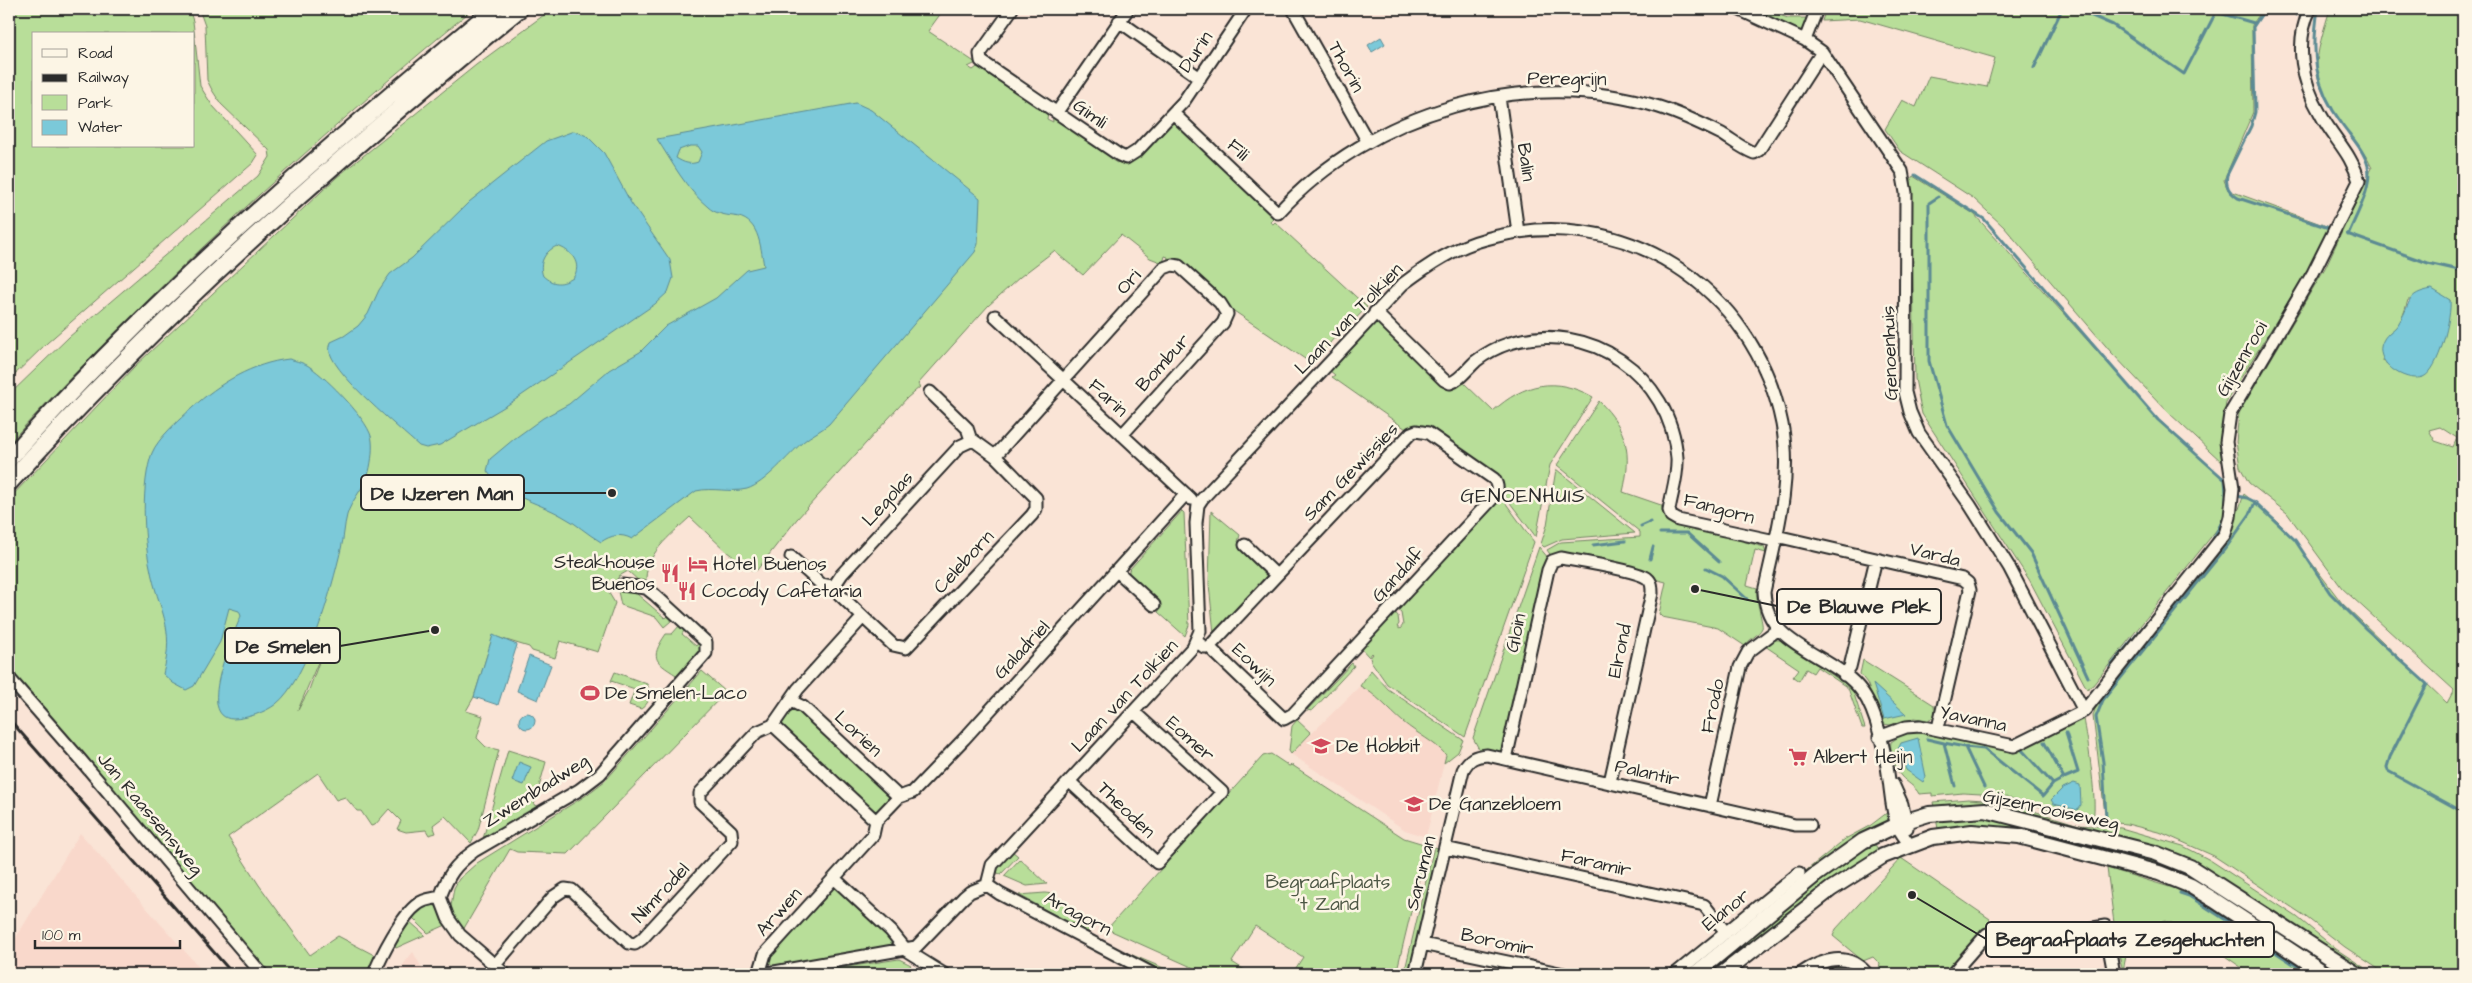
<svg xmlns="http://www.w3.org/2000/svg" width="2472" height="983" viewBox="0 0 2472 983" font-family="'Architects Daughter',sans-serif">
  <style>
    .built { fill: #f9d8cb }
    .green { fill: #b8de99; stroke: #728462; fill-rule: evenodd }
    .water { fill: #7bc9d9; stroke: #5b8a93; fill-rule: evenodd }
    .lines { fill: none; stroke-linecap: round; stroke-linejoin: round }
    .stream { stroke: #5b8a93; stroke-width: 3 }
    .minor-casing { stroke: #2b2b2b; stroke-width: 15 }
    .major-casing { stroke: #2b2b2b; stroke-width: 18 }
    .highway-casing { stroke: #2b2b2b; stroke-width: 20 }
    .minor { stroke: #fcf5e5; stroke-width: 11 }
    .major { stroke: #fcf5e5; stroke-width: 14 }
    .highway { stroke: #fcf5e5; stroke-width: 16 }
    .rail { stroke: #2b2b2b; stroke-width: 3 }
    .labels { text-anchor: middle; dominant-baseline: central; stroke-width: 5; stroke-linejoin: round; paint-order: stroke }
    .street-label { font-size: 19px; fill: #2b2b2b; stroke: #fcf5e5 }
    .poi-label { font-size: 19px; fill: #2b2b2b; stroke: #fcf5e5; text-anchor: start }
    .park-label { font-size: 19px; fill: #4e5846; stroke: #fcf5e5 }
    .neighbourhood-label { font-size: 20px; letter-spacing: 1px; fill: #2b2b2b; stroke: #fcf5e5 }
    .leader { fill: none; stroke: #2b2b2b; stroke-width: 2 }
    .callout-dot { fill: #2b2b2b; stroke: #fcf5e5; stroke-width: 2 }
    .callout { fill: #fcf5e5; stroke: #2b2b2b; stroke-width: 2 }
    .callout-label { font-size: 20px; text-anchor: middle; font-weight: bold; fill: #2b2b2b }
  </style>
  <rect width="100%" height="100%" fill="#fae4d6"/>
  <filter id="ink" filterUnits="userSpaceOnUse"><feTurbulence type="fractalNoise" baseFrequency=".02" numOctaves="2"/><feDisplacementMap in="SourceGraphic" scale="10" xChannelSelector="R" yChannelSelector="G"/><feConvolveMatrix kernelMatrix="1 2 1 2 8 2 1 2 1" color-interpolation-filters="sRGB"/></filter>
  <g filter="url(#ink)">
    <path class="built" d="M1360 686 1368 689 1404 723 1437 745 1446 755 1426 837 1405 830 1291 754Z
      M80 833 205 974H9V949Z
      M413 952 425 974H396Z"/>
    <path class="green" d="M9 9H189L193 21 200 86 212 105 258 155 253 163 47 343 9 380ZM34 34H194V146H34Z
      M199 9H473C310 144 152 288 9 443V395L69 337 258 176 270 157 269 150 221 104 212 90 207 80 205 26Z
      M552 9H944L928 31 976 63 968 67 973 70 980 65 1048 112 1047 119 1053 122 1052 114 1114 157 1112 160 1117 163 1120 160 1128 164 1171 121 1178 124 1276 214 1270 222 1273 224 1275 222 1367 307 1336 339 1334 338 1318 358 1308 361 1231 309 1229 305 1228 308 1167 263 1168 257 1165 256 1163 263 1150 258 1121 235 1083 275 1054 251 1020 277 988 306 918 384 920 387 907 398 797 519 757 570 753 571 727 552 690 517C670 536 644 554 646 584H642L628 571 619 576 615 584 610 582 604 585 615 603 598 652 560 641 555 658 532 651 529 647 493 636 474 697 466 711 483 716 477 738 486 747 499 750 478 830 471 843 445 816 433 825 436 833 429 835 426 830 406 832 397 829 401 821 389 809 375 825 371 826 361 811H357L345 797 336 800 318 773 228 837 259 885 310 955 338 936 374 955 375 962 370 974H271L9 672V499L134 367 337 177 476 65ZM324 648 309 690 298 710Z
      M1748 9H1762L1788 18H1809L1803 29 1796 33Z
      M1826 9H2263L2252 25 2253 112 2224 180 2228 190 2236 193 2329 227 2309 268 2226 402 2224 418 2226 461 2223 463 2169 413 2111 352 2004 227 1973 198 1900 151 1885 129 1902 100 1916 107 1929 76 1987 87 1995 58 1860 19 1822 21Z
      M2330 9H2463V974H2386L2345 947 2302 914 2214 856 2162 833 2127 824 2106 822 2093 716 2095 709 2228 542 2244 494 2278 522 2292 537 2342 603 2447 703 2454 690 2342 588 2287 513 2249 483 2240 467 2236 442 2239 413 2325 268 2372 168 2367 158C2352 135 2320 100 2317 72 2315 55 2325 26 2330 9ZM2408 300H2450L2445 335 2400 373 2383 361 2389 333C2401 326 2404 313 2408 300ZM2440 427 2457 438 2453 447 2435 441 2429 430Z
      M1913 176 1974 214 2159 420 2228 482C2227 498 2226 513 2218 528L2093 685 2087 689 2030 581 1922 414 1915 379 1911 179Z
      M1376 320 1448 388 1464 383 1493 411C1524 383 1555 376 1593 397L1550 465 1536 537 1501 491 1497 476 1424 426H1414L1406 429 1332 377 1335 375 1330 371Z
      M1599 401C1628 430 1632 453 1623 492L1661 505 1664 515 1672 522 1764 547 1766 553 1755 550 1747 585 1757 588C1755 601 1764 624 1762 628 1759 635 1749 639 1745 646L1718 628 1662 617 1659 614 1666 582 1654 579 1645 571 1562 554 1552 557 1547 550 1561 542 1640 537V532L1557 465Z
      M1556 469 1635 533 1562 539 1544 547 1541 544 1547 525Z
      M1499 494 1534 542 1465 737 1387 684 1371 661 1370 658 1373 654 1372 653 1369 657 1359 646 1393 610 1398 616 1399 624 1397 627 1400 629 1403 625 1401 613 1395 608Z
      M1182 511 1184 513 1189 625 1185 636 1158 612 1162 607 1129 575V570Z
      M1211 511 1240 535 1238 542 1263 565 1259 569 1263 572 1266 569 1269 573 1214 634 1209 584Z
      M1539 547 1549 559 1504 752 1479 749 1473 738Z
      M617 587 639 591 637 594 665 618 670 614 672 616 671 621 664 627 656 617 621 605Z
      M680 625 686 628 682 634 696 646 700 641 704 649 681 678C656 662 648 660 666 634H672Z
      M1772 640H1780L1852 688 1865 728H1862L1848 688 1817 667 1813 673 1806 669 1799 681 1793 677 1799 669 1765 646Z
      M1863 660 1934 705 1935 716 1928 720 1915 718 1890 725 1883 724 1867 683 1860 674Z
      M1352 663 1354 666 1312 711 1307 710Z
      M1371 670 1388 689 1463 740 1458 752 1444 763 1446 755C1434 741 1417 734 1403 722 1389 710 1375 693 1360 686Z
      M702 671 726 692 568 854 517 852 510 849 463 930 455 919 451 906 454 888 459 879 477 863 585 796 606 780Z
      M615 672 647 684C652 694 650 703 641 709L629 705 635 689 611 681Z
      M795 710H799L888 793 889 800 878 811 871 810 781 725 787 711Z
      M2081 718 2084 719C2087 735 2099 811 2092 821L1999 795 1963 793 1932 796V793L1919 794C1915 786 1907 783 1901 776 1896 771 1889 749 1891 742L1897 738 1896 735 1914 729 2003 748Z
      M1297 720 1311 733 1291 754 1289 751 1292 726Z
      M508 750 546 762 534 805 544 809 481 846Z
      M1271 754 1289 766 1292 765 1404 838 1427 845 1396 974H1292L1303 957 1255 926 1232 962 1251 974H1207L1107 929 1263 756Z
      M1968 799 2001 801 2079 825 2121 828 2183 846 2210 860 2297 917 2336 949 2374 974H2361L2202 870 2005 808 1970 804 1934 807 1933 802Z
      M1888 812 1891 816 1889 823 1692 974H1679L1845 839 1871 825Z
      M1991 816 2170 861 2350 974H2332L2217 899 2090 851 1939 834 1936 818Z
      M1873 840 1879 852 1848 871 1719 974H1700L1834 865Z
      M1434 847 1439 848 1412 974H1404Z
      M1012 851 1018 856 1001 874 994 872Z
      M1901 858 1990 919 1986 930 1944 974H1878L1880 964 1873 957 1863 961 1833 936 1836 929Z
      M1020 859 1047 884 1027 886 1004 876Z
      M2107 868 2176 889 2210 908 2310 974H2251L2206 943 2201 933 2166 921 2122 932 2126 956 2123 971 2117 947Z
      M836 888 895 941V946L775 966 769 963 767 958 774 949 777 950 830 893 828 889Z
      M1045 893 1053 894 1091 928 1087 933 1019 895Z
      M426 904 436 906 446 925 428 933 412 917 418 909Z
      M409 921 425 935 396 948 394 945Z
      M1112 948 1120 950 1178 974H1161Z
      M899 959 911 965 903 974H801Z
      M1839 961 1863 974H1814L1811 970Z"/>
    <path class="water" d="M1381 37 1385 44 1372 52 1368 45Z
      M856 103 871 110 980 198 978 244 975 252 829 424C821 431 811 435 803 442 788 455 766 483 747 489 730 493 713 487 696 491L632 539C621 533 611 535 601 542 587 534 576 523 562 516 536 501 505 497 487 471L490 459 514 439 543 418 569 404 609 370 640 352 666 326 716 298 747 270 764 266C760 244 759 218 733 216 724 215 714 213 708 207 686 189 672 162 657 139ZM690 146H698L702 152 698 162C690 165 684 163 676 158L679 150Z
      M574 131 587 136 604 153 631 203 670 260 673 278 668 292 655 304 509 404 440 445 426 448 419 446C397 426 339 379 330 353 329 349 330 346 331 342L344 336 358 326 368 314 379 290 390 274 412 258 469 202 546 141ZM557 246C571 250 583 264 573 278 562 285 553 285 543 276 538 263 545 251 557 246Z
      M2432 289 2450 300C2452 316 2439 371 2423 377 2404 383 2372 361 2383 341 2387 332 2396 330 2400 321 2412 302 2405 294 2432 289Z
      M289 359C296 361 305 363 310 367 326 377 372 423 372 441 373 451 371 466 368 475 363 489 351 501 347 515 344 526 344 538 341 549 332 588 307 680 276 704 266 712 246 719 233 719 195 718 234 633 241 616L239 611 229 608 220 642 194 686 186 690 173 683 163 674C176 625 158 611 150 567 143 536 141 483 152 453 158 438 180 419 192 408 219 383 253 363 289 359Z
      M493 635 517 645 498 705 474 697Z
      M529 656 551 665 538 700 517 691Z
      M1873 684 1906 714 1884 719Z
      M519 721a8 8 0 1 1 16 0a8 8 0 1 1-16 0Z
      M1918 738 1926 777 1923 782 1906 770 1898 749 1901 743Z
      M519 762 531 767 524 785 512 781Z
      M2074 783 2080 785 2081 805 2077 810 2054 804 2051 800 2063 788Z"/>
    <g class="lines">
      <path class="stream" d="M2076 9 2113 25 2184 74 2216 12 2254 23
        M2265 9 2253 27 2255 112 2251 126 2227 175C2225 186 2229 192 2238 198L2332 229
        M2292 9 2296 15 2299 9
        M2318 9C2311 54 2314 86 2342 124 2351 137 2364 150 2368 166 2373 187 2356 215 2348 235
        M2034 68 2062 9
        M1915 175 1984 219 2158 420 2225 480 2226 494
        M1938 197 1929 203V361L1947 425 1999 512 2031 553 2088 677
        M2347 234 2428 263 2463 271
        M1641 526 1650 522
        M1660 533H1687L1719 562
        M1593 545 1625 541
        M2210 545 2225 516 2226 494 2247 498 2255 502 2295 540 2330 593 2366 629 2427 684 2390 757 2387 767 2388 771 2463 812
        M1650 559 1653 547
        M1706 568 1722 576 1747 599
        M2110 667 2181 581
        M1927 739 1944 743 1955 786
        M2044 742 2064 778 2053 784
        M1944 743 1965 747 1984 787
        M1965 747 1984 749 2043 796 2053 784 2022 750
        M2064 778 2078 772 2066 733
        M2106 817 2103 762 2096 717 2103 700 2228 545 2250 514 2255 502
        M2180 893 2189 896 2309 974"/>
      <g class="minor-casing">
        <path id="minor" d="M1012 9 980 54 981 61 1119 155 1126 158 1137 151 1184 101 1246 9
          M1293 9 1368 142
          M1738 9 1805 40 1822 52 1902 171 1906 193 1905 392 1910 412 1919 433 1970 505 2009 567 2084 711
          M1119 21 1200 78
          M1805 40 1817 9
          M1499 97 1518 232
          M1057 112 1128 9
          M1173 113 1278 213C1370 112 1527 65 1659 107 1681 114 1702 124 1722 134 1732 140 1743 149 1754 153L1759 150 1822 52
          M1375 312 1444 380 1450 383C1460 380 1468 368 1476 361 1486 353 1498 347 1510 343 1589 319 1671 375 1677 458 1678 476 1672 492 1669 510L1671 516 1678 520 1775 541
          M995 316 1191 499
          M930 392 967 428 971 440
          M1776 536 1963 579 1968 583 1970 590 1938 728
          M1245 545 1276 575
          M791 557 821 584 836 587
          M1117 571 1154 605
          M863 617 893 645 906 648 1032 515 1036 509V498L995 456
          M1196 641 1204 647H1209L1284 719 1293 714 1492 499C1498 491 1499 487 1494 479L1428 433 1416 431 1411 433 1209 647
          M1844 675 1850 667 1876 559
          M9 678 79 758 262 974
          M791 701 803 707 899 797
          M773 725 798 689 863 617 839 594 836 583 842 574 960 446 973 440 995 456 1164 268 1172 265 1179 266 1220 303 1227 314 1223 323 1122 435
          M773 725 876 821
          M1879 737 1906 727 1920 726 2014 746 2084 711 2225 534 2230 517 2233 488 2226 442 2230 414 2313 273 2359 181C2352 154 2333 138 2321 115 2302 83 2294 43 2310 9
          M1506 759 1548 570 1552 561 1561 558C1578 561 1636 570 1647 578 1652 582 1652 587 1652 593L1610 782
          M1070 782 1157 863 1222 792 1134 712
          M1893 784 1902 804 1907 828
          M1710 806 1740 667 1748 652 1777 630
          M876 821 899 797 913 792 964 739 1186 494
          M1445 848 1704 905 1726 933
          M834 878 891 931 907 951 944 974
          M987 885 992 865 1193 647 1200 631 1196 523 1198 505 1202 499 1403 284C1428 265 1455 247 1486 239 1621 200 1755 287 1782 424 1793 481 1776 537 1764 592 1767 650 1835 652 1863 693 1877 713 1886 756 1889 780 1891 795 1892 812 1897 825 1900 832 1905 838 1909 844
          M987 885 1000 894 1153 974
          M440 897 448 918 460 935 505 974
          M1422 944 1564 974
          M495 965 553 897 565 889 572 890 629 943 635 944 642 939 732 841 731 831 700 802V793L757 732 773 725
          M374 974C381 956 402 915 418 904 424 899 432 899 440 897 449 874 454 866 474 851L579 790 600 774 706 653V642L655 595 646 588 622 585
          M759 974 765 954 873 835 876 821
          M763 974 916 947 964 897 970 892 987 885
          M1415 974 1463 770C1469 759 1474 756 1487 755L1795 825H1810
          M1675 974 1799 873
          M1800 974C1822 959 1848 951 1867 974
          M1952 974 1987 934 1996 932 2010 942 2105 926 2114 974"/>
      </g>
      <g class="major-casing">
        <path id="major" d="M1695 974 1814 876 1863 841 1906 821 1929 814 1985 810 2155 853 2190 867 2356 974
          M1722 974 1831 889 1883 856 1933 837 1972 832 2019 836 2159 873 2191 886 2214 900 2326 974"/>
      </g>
      <g class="highway-casing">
        <path id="highway" d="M9 459C156 294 324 149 494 9
          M9 483C164 310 340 156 519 9"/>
      </g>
      <use href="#minor" class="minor"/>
      <use href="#major" class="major"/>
      <use href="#highway" class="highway"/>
      <path class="rail" d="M9 719 233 974"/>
    </g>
  </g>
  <defs>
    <g id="hotel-bare" transform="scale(1.5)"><path d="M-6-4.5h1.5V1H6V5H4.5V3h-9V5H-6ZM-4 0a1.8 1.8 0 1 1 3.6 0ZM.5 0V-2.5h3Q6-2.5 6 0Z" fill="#d1495b" stroke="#fcf5e5" stroke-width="2.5" paint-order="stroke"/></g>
    <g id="restaurant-bare" transform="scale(1.5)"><path d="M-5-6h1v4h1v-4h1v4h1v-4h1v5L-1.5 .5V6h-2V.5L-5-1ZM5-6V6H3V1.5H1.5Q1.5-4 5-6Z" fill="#d1495b" stroke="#fcf5e5" stroke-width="2.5" paint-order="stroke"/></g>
    <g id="stadium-bare" transform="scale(1.5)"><path d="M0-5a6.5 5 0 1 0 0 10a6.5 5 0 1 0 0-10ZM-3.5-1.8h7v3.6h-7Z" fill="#d1495b" stroke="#fcf5e5" stroke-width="2.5" paint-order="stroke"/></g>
    <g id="school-bare" transform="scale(1.5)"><path d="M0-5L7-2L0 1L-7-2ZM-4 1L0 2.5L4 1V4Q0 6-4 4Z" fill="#d1495b" stroke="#fcf5e5" stroke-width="2.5" paint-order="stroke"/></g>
    <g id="supermarket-bare" transform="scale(1.5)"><path d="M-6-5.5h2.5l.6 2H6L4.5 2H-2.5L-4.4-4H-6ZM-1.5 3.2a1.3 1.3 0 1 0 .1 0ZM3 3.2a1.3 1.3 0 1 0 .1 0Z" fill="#d1495b" stroke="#fcf5e5" stroke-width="2.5" paint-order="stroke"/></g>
  </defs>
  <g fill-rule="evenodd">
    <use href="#hotel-bare" x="698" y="564"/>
    <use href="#restaurant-bare" x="670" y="573"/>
    <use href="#restaurant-bare" x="687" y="591"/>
    <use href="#stadium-bare" x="590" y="693"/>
    <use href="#school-bare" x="1321" y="746"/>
    <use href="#supermarket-bare" x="1798" y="757"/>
    <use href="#school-bare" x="1414" y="804"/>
  </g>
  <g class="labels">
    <g class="street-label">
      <text transform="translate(1196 52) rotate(-56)">Durin</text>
      <text transform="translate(1346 67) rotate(61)">Thorin</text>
      <text transform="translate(1567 79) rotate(1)">Peregrijn</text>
      <text transform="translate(1090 114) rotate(35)">Gimli</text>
      <text transform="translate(1238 150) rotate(43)">Fili</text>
      <text transform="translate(1526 162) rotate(82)">Balin</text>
      <text transform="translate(1129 282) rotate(-48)">Ori</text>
      <text transform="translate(1349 319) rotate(-46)">Laan van Tolkien</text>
      <text transform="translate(1890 353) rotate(-92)">Genoenhuis</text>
      <text transform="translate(2242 359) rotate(-60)">Gijzenrooi</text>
      <text transform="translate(1163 363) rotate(-48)">Bombur</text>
      <text transform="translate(1108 398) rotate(43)">Farin</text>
      <text transform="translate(1351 472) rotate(-46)">Sam Gewissies</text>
      <text transform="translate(888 499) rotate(-48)">Legolas</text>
      <text transform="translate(1719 509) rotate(15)">Fangorn</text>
      <text transform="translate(1935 555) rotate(14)">Varda</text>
      <text transform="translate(964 562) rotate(-47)">Celeborn</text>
      <text transform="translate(1398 575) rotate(-47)">Gandalf</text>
      <text transform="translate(1516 633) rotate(-78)">Gloin</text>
      <text transform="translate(1022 650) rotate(-47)">Galadriel</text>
      <text transform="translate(1620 651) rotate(-78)">Elrond</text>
      <text transform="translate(1254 665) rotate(44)">Eowijn</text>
      <text transform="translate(1125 696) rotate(-47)">Laan van Tolkien</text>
      <text transform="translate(1713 706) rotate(-78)">Frodo</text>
      <text transform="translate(1973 719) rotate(12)">Yavanna</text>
      <text transform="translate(858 734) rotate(43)">Lorien</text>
      <text transform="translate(1190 739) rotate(42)">Eomer</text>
      <text transform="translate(1647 773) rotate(13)">Palantir</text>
      <text transform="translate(536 791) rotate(-32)">Zwembadweg</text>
      <text transform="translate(1126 810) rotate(44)">Theoden</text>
      <text transform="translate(2051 810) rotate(12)">Gijzenrooiseweg</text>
      <text transform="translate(150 814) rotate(50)">Jan Raassensweg</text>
      <text transform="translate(1596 863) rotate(13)">Faramir</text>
      <text transform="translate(1421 873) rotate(-76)">Saruman</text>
      <text transform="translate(661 893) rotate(-47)">Nimrodel</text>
      <text transform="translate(1726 910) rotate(-39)">Elanor</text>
      <text transform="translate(779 912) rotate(-48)">Arwen</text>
      <text transform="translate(1078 914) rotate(28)">Aragorn</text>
      <text transform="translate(1497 942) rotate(12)">Boromir</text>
    </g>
    <g class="poi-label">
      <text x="655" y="562" text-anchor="end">Steakhouse<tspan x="655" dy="22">Buenos</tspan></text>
      <text x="713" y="564">Hotel Buenos</text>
      <text x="702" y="591">Cocody Cafetaria</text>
      <text x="605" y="693">De Smelen-Laco</text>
      <text x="1336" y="746">De Hobbit</text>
      <text x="1813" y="757">Albert Heijn</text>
      <text x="1429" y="804">De Ganzebloem</text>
    </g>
    <g class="park-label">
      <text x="1328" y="882">Begraafplaats<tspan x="1328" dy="22">'t Zand</tspan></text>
    </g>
    <g class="neighbourhood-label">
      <text x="1523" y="496">GENOENHUIS</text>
    </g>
  </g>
  <path class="leader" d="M612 493L524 493M1695 589L1777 606M435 630L340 646M1912 895L1986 939"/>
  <g class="callout-dot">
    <circle cx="612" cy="493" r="5"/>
    <circle cx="1695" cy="589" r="5"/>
    <circle cx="435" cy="630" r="5"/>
    <circle cx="1912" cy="895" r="5"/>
  </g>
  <g class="callout">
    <rect x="361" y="475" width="163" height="35" rx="5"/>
    <rect x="1777" y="589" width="164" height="35" rx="5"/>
    <rect x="225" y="628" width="115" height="35" rx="5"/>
    <rect x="1986" y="922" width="288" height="35" rx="5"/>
  </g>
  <g class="callout-label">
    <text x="442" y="500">De IJzeren Man</text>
    <text x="1859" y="613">De Blauwe Plek</text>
    <text x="283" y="653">De Smelen</text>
    <text x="2130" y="946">Begraafplaats Zesgehuchten</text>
  </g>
  <rect width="2472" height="983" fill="none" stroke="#fcf5e5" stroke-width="30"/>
  <rect x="15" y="15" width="2442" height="953" fill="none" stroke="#2b2b2b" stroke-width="2" filter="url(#ink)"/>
  <rect x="32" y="32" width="162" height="115" fill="#fcf5e5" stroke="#a8a49b"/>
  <rect x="42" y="49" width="25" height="8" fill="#fcf5e5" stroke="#a8a49b"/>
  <text x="78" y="58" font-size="15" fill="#2b2b2b">Road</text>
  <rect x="42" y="74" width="25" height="8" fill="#2b2b2b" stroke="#a8a49b"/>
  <text x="78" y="82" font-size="15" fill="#2b2b2b">Railway</text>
  <rect x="42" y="95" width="25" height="15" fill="#b8de99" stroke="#a8a49b"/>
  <text x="78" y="108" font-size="15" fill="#2b2b2b">Park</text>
  <rect x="42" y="120" width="25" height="15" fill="#7bc9d9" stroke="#a8a49b"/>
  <text x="78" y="132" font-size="15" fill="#2b2b2b">Water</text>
  <path d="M35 940v8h145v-8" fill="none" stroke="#2b2b2b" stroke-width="2.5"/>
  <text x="42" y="940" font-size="15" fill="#2b2b2b" stroke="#fcf5e5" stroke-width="4" paint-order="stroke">100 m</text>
</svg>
